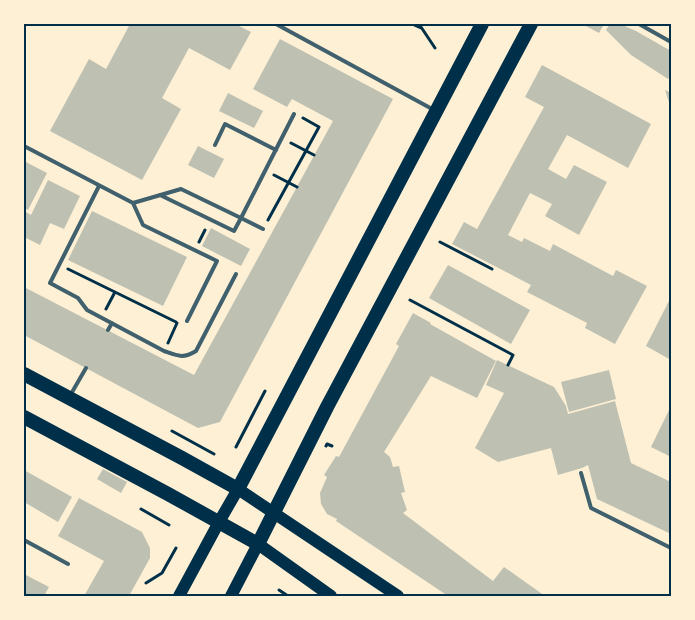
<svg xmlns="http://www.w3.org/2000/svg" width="695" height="620" viewBox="0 0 695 620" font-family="'DM Sans',sans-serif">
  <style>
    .building { fill: #bec0b2 }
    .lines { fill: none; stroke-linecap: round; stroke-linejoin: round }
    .path { stroke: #003049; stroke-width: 3 }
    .service { stroke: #3f606c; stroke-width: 4 }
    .primary { stroke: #003049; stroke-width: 12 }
    .trunk { stroke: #003049; stroke-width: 14 }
    .neatline { fill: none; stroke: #003049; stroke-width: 2 }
  </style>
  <rect width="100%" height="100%" fill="#fdf0d5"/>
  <path class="building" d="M130 24H235L251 32 230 70 189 48 162 98 181 109 142 180 50 131 89 59 106 69Z
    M582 24H604L599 33Z
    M610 24H620L636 31 671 51V74L668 79 631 55 606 30Z
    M280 39 393 99 220 422 198 428 24 335V287L194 375 333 121 292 99 287 107 253 89Z
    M542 65 651 124 628 168 567 135 548 169 566 179 574 165 607 182 579 235 545 216 552 204 530 193 508 235 522 242 524 238 550 251 553 244 613 276 616 270 647 286 615 344 585 328 587 323 527 292 531 285 452 244 464 222 477 229 544 107 525 97Z
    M665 90 671 93V108Z
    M228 93 263 111 254 128 219 111Z
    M198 146 224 159 214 178 188 165Z
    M24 161 47 173 28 210 24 208Z
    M48 180 80 196 64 229 50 223 40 245 24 237V211L31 215Z
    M92 211 187 257 163 306 68 260Z
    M211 228 250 249 241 266 202 246Z
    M448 265 530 310 511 344 429 298Z
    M671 297V360L646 346Z
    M413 313 431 323 430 324 496 361 477 398 431 376 384 452 390 457 393 467 399 466 405 492 401 493 407 510 403 513 493 581 504 567 545 596H448L336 521 337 519 327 514 321 504 320 493 327 477 324 475 336 456 339 457 399 346 396 344Z
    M497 360 554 387 566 406 568 414 615 401 631 463 671 482V534L597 499 588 465 582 468 558 475 551 448 498 462 475 448 504 393 486 385Z
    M609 370 616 399 569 412 561 382Z
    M671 406V457L651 447Z
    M103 469 127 482 121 493 97 479Z
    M24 470 72 497 58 522 24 502Z
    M79 498 142 532 150 548V558L129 596H84L104 561 58 536Z
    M24 574 49 587 44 596H24Z"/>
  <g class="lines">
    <path class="path" d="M412 24 421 28
      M419 24 435 48
      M291 143 314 155
      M274 175 297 187
      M268 220 319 127 303 118
      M199 242 205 230
      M440 242 492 269
      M68 269 176 322
      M410 300 513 355 508 365
      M106 309 115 292
      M168 343 177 323
      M172 431 214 454
      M326 446 327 444 332 446
      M236 447 265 391
      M141 509 169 525
      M146 583 162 573 176 548
      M279 590 288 596"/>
    <path class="service" d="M276 24 434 110
      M639 24 671 42
      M215 145 225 124 276 150
      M24 146 133 203 143 225 217 261 187 321
      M99 186 50 283 78 298 87 310 164 351C178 356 183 359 196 351L236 274
      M160 195 234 231 241 218 263 229
      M133 203 181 189 241 218 294 114
      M108 330 112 323
      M71 394 86 368
      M581 473 591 508 671 548
      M24 540 68 564"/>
    <path class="primary" d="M179 596 219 522 238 489 398 596
      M231 596 258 544 331 596"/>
    <path class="trunk" d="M24 374 182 458 238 489 482 24
      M24 417 168 494 258 544 327 407 531 24"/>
  </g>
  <rect width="695" height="620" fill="none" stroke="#fdf0d5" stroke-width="50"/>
  <rect x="25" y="25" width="645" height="570" class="neatline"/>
</svg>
